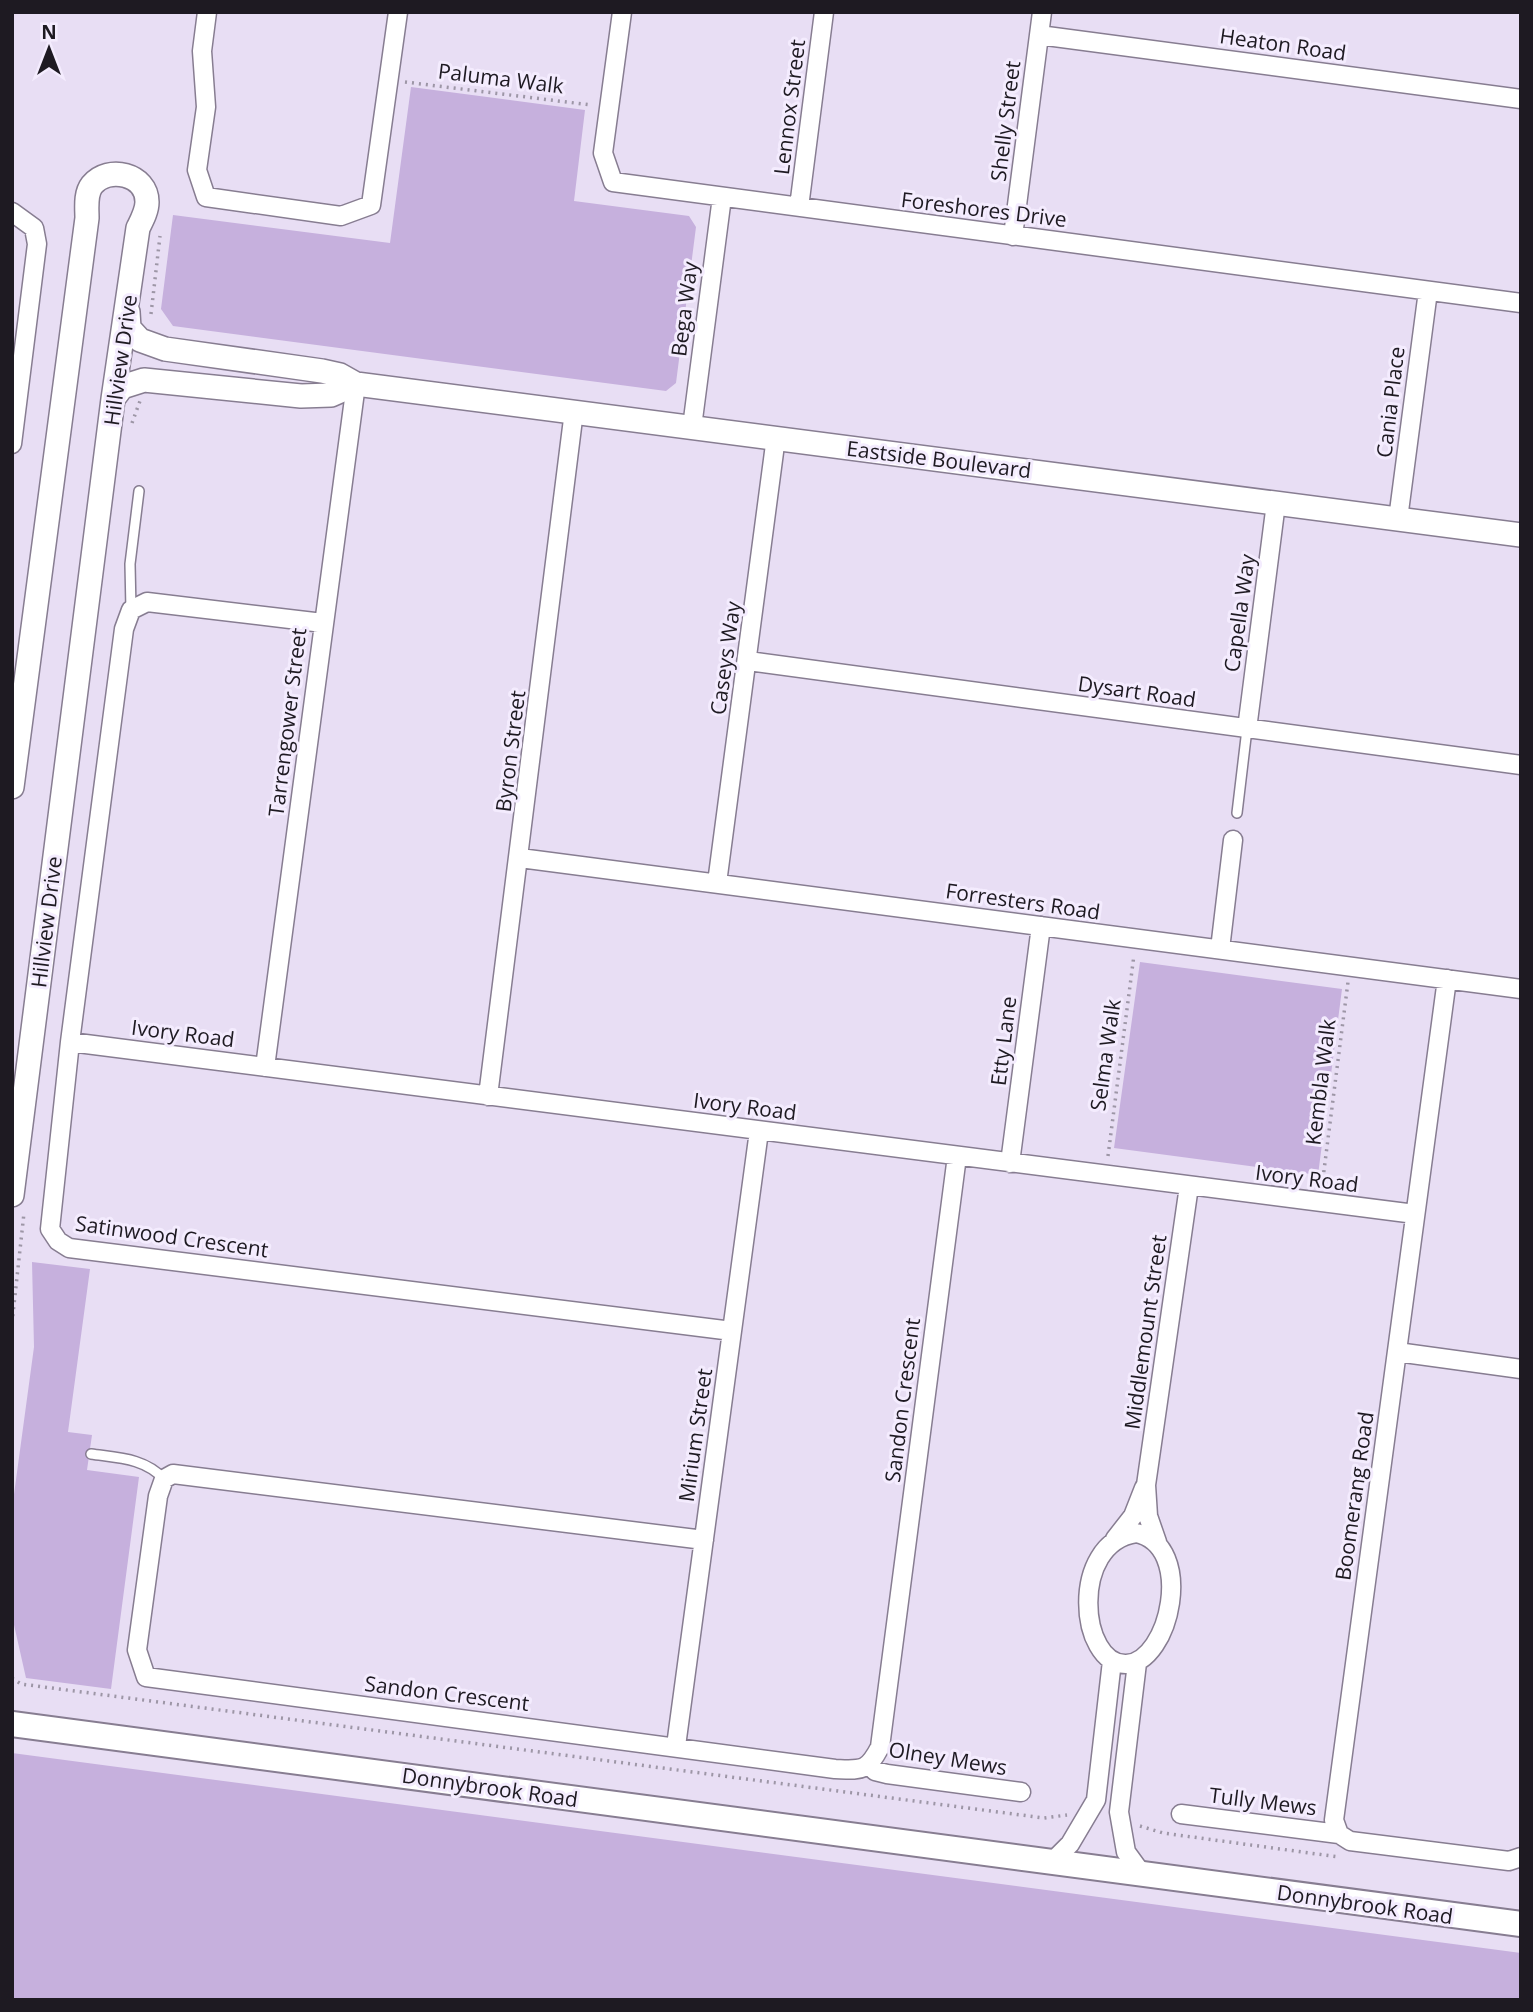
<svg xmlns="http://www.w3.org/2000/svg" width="1533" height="2012" viewBox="0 0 1533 2012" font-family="'Open Sans',sans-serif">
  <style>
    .green { fill: #c6b0dd }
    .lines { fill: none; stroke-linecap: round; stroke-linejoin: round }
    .service-casing { stroke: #877d91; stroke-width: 12 }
    .minor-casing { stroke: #877d91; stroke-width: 21 }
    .tertiary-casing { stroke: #877d91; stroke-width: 26 }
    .secondary-casing { stroke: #877d91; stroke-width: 28 }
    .path { stroke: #9d96a6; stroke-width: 3.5; stroke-dasharray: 2 5; stroke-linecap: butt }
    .service { stroke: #fff; stroke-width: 9 }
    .minor { stroke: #fff; stroke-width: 18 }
    .tertiary { stroke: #fff; stroke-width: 23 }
    .secondary { stroke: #fff; stroke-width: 24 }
    .labels { text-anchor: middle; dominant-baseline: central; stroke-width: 6; stroke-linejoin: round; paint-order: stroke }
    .street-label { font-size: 21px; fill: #1e1a22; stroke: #f4ecfe }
  </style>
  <rect width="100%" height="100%" fill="#e8def4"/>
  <path class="green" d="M411 87 585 110 574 201 689 216 696 227 676 383 666 391 173 326 161 309 173 215 390 243Z
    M1140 962 1342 989 1318 1175 1114 1148Z
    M32 1262 90 1269 68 1432 92 1435 87 1470 139 1477 111 1689 26 1678 12 1616V1509L34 1347Z
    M12 1753 1521 1953V2000H12Z"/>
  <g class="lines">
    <g class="service-casing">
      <path id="service" d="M131 610 130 564 139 491
        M1237 813 1247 729
        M91 1454C119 1458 144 1458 164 1479"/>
    </g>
    <g class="minor-casing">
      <path id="minor" d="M207 12 202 51 206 107 197 170 206 197 341 216 371 205 398 12
        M622 12 603 153 613 182 1521 303
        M1039 35 1521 99
        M799 207 824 12
        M12 212 34 228 37 244 12 444
        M1013 236 1042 12
        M692 427 722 197
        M1398 519 1428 291
        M323 623 147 602 131 610 124 629 70 1042 50 1229 58 1241 69 1248 732 1331
        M748 661 1521 765
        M1247 729 1276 503
        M520 858 1521 989
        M717 883 776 437
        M1220 949 1233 840
        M1447 979 1334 1820 1339 1834 1350 1841 1509 1861 1521 1857
        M70 1042 1415 1214
        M265 1067 356 384
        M488 1096 574 411
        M1010 1163 1041 926
        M1397 1352 1521 1369
        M1136 1533C1196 1545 1170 1663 1126 1664 1079 1665 1069 1543 1136 1533Z
        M1115 1539 1133 1516 1144 1488
        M704 1540 173 1474 164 1479 158 1496 137 1650 146 1677 835 1769C862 1770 867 1772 880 1747L957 1156
        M1157 1542 1148 1516 1146 1485 1189 1186
        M1137 1663 1119 1812 1126 1852 1142 1874
        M676 1746 759 1131
        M870 1765 875 1771 887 1774 1021 1792
        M1181 1814 1339 1834
        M1052 1862 1070 1844 1096 1800 1112 1661"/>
    </g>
    <g class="tertiary-casing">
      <path id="tertiary" d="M128 312 129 328 140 340 165 349 322 371 340 375 356 384 1521 535
        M113 399 122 387 144 380 301 396 331 395 356 384
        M12 787 87 218C87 208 85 194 92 185 108 165 147 174 147 202 147 211 142 220 138 228L113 399 12 1195"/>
    </g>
    <g class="secondary-casing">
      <path id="secondary" d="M12 1724 1521 1924"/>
    </g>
    <path class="path" d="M405 82 591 105
      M151 314 160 236
      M132 423 140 401
      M1108 1156 1134 955
      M1322 1186 1348 982
      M12 1323 24 1213
      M12 1678 21 1684 1044 1818 1067 1815
      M1140 1826 1163 1833 1339 1857"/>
    <use href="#service" class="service"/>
    <use href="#minor" class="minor"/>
    <use href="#tertiary" class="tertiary"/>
    <use href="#secondary" class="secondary"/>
  </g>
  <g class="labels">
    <g class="street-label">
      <text transform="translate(1283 44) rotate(8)">Heaton Road</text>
      <text transform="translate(501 78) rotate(7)">Paluma Walk</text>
      <text transform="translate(789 107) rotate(-83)">Lennox Street</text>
      <text transform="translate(1005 121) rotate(-83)">Shelly Street</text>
      <text transform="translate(984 209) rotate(7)">Foreshores Drive</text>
      <text transform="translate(684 309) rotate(-83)">Bega Way</text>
      <text transform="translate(120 360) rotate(-82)">Hillview Drive</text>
      <text transform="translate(1390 402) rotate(-83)">Cania Place</text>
      <text transform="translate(939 459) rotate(7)">Eastside Boulevard</text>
      <text transform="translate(1239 613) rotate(-82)">Capella Way</text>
      <text transform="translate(725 658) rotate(-82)">Caseys Way</text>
      <text transform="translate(1137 691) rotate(8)">Dysart Road</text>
      <text transform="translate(287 722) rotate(-83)">Tarrengower Street</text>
      <text transform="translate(510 751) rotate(-83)">Byron Street</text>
      <text transform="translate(1023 901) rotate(8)">Forresters Road</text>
      <text transform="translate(46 922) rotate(-83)">Hillview Drive</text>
      <text transform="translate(183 1033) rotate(7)">Ivory Road</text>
      <text transform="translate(1003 1041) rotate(-83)">Etty Lane</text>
      <text transform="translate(1105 1055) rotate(-82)">Selma Walk</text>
      <text transform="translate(1320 1082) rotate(-83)">Kembla Walk</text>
      <text transform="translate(745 1106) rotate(7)">Ivory Road</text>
      <text transform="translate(1307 1178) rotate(7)">Ivory Road</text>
      <text transform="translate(172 1236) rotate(8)">Satinwood Crescent</text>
      <text transform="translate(1145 1332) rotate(-82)">Middlemount Street</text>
      <text transform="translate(902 1400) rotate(-83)">Sandon Crescent</text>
      <text transform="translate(695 1435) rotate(-82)">Mirium Street</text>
      <text transform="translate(1354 1496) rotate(-82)">Boomerang Road</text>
      <text transform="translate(447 1693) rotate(7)">Sandon Crescent</text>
      <text transform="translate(948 1758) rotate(9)">Olney Mews</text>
      <text transform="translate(490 1787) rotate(8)">Donnybrook Road</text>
      <text transform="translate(1263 1801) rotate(7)">Tully Mews</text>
      <text transform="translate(1365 1904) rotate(8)">Donnybrook Road</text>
    </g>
  </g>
  <rect width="1533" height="2012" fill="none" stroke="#1e1a22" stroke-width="28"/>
  <g transform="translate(49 49)" stroke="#f4ecfe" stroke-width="5" paint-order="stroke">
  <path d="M0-5L12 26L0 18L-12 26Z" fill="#1e1a22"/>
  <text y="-10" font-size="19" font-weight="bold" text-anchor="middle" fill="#1e1a22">N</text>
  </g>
</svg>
